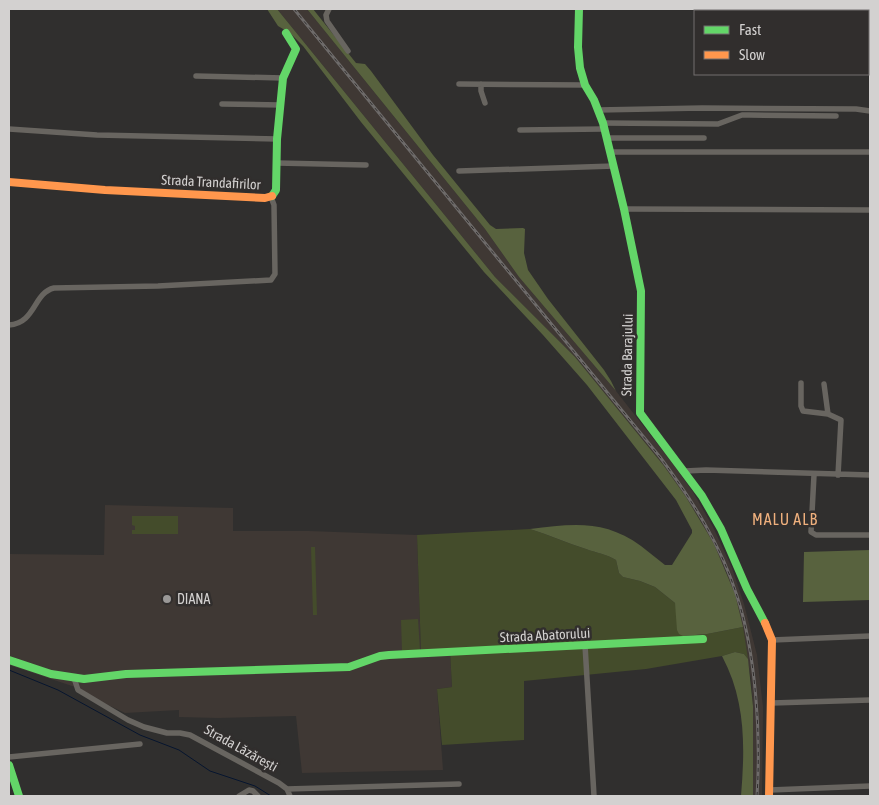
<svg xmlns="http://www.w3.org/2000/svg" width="879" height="805" viewBox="0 0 879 805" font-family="'Asap Condensed',sans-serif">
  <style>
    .built { fill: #3f3834 }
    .green { fill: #444c2b }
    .forest { fill: #58623e }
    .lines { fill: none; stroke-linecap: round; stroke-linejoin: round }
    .stream { stroke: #06152f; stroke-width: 1 }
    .street { stroke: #686560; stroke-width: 5.5 }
    .fast { stroke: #63d668; stroke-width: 8 }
    .slow { stroke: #ff974d; stroke-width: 8 }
    .rail-casing { stroke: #6e6b6a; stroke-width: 3 }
    .rail { stroke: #312e2d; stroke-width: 1; stroke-dasharray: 4; stroke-linecap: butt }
    .poi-dot { fill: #9a9897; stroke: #312e2d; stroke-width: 2 }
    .labels { text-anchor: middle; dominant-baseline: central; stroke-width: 5; stroke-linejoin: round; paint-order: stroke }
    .street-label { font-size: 14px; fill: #d3d1d0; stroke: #312e2d }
    .poi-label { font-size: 14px; fill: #d3d1d0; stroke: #312e2d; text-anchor: start }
    .quarter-label { font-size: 16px; letter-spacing: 1px; fill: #efb07d; stroke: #312e2d }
  </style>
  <rect width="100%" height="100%" fill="#302f2e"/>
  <path class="built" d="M277 9H307L485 229 519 277 616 391 670 460 693 492 713 527 732 568 744 604 757 655 763 707 762 796H753V706L751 679 738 607 726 571 699 518 664 466 575 357 495 277Z
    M105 505 233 508V531H309L417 535 421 652 450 650 452 687 437 689 443 770 302 773 296 716 218 718 179 717V710L125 713 93 698 81 689 9 665V554L104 555Z"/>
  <path class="green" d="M132 516H178V534H132V530H135V526L132 525Z
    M530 529C549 535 567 543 586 549 597 553 606 554 616 560L619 573 623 577 640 581 655 587 675 603 683 636 707 634 743 627 748 659 744 654 735 652 722 656 646 669 524 681V740L442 745 437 689 452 687 450 651 421 652 417 535Z
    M311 547H315L317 615H313Z
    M418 619 420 650 402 651 401 620Z"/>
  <path class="forest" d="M267 9H277L495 277 575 357 664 466 686 497 714 544 735 594 743 627 707 634 683 636 679 634 677 630 675 603 655 587 640 581 623 577 619 573 616 560C606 554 597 553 586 549 567 543 549 535 530 529 572 524 604 519 641 546 649 552 657 559 665 565H672L692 533V530L676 500 587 385 543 335 484 272 361 122 303 46 290 33 278 26Z
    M307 9H313L356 63 365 64 371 71 433 155 490 225 496 229 523 228 525 229 524 253 528 270 548 299 604 370 611 381 616 391 519 277 485 229Z
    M870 550V600L803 602 804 552Z
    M735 652 744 654 748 659 753 706V796H741C745 747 746 701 722 656Z"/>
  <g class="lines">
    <path class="stream" d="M9 670 58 690 140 735 179 750 210 771 255 786 271 796"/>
    <path class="street" d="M329 9 326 15 327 21 348 51
      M196 76 283 78
      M459 84 585 85
      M481 84V91L485 103
      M222 104 280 105
      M598 110 702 108 856 109 870 111
      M603 123 718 124 742 115H749L836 116
      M9 129 97 135 277 139
      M520 130 604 129
      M607 138H704
      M611 152H870
      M277 163 366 165
      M459 171 614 166
      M624 209 870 210
      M9 325C36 323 33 293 54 288L158 286 271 280 275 274 274 205 271 197
      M801 383V406L803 411 828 414 841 420 838 475
      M824 384 828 414
      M685 471 706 470 870 475
      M814 475 811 532 816 535H870
      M772 640 870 636
      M585 645 594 796
      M74 678 78 690 128 720 144 727 167 733H180L190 735 279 783 287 789 290 796
      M772 703 870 700
      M9 757 140 744
      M287 789 459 784
      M770 790 870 786
      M239 796 249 790 253 791 258 796"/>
    <path class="fast" d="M579 9 578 47 580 68 585 85 594 100 603 123 624 209 641 291 640 413 702 496 721 529 747 589 765 623
      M272 196 276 190 277 139 283 78 296 49 286 33
      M9 660 51 674 84 679 126 674 349 667 380 656 389 655 703 639
      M9 765 19 796"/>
    <path class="slow" d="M9 182 105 190 265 198 272 196
      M765 623 772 640 769 796"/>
    <g class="rail-casing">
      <path id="rail" d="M294 9 660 457C692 500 721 545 737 596 756 654 761 735 757 796"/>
    </g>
    <use href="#rail" class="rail"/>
  </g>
  <circle class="poi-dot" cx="167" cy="599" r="5"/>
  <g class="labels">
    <g class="street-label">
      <text transform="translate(211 182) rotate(3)">Strada Trandafirilor</text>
      <text transform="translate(627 355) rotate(-89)">Strada Barajului</text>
      <text transform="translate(545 635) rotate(-3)">Strada Abatorului</text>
      <text transform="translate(241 748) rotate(29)">Strada Lăzărești</text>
    </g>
    <g class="poi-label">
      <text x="177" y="599">DIANA</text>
    </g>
    <g class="quarter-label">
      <text x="785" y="519">MALU ALB</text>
    </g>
  </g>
  <rect width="879" height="805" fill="none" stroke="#d3d1d0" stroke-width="20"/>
  <rect x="694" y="10" width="175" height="65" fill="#312e2d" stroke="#726f6e"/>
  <rect x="704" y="26" width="25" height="8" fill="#63d668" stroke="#726f6e"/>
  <text x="739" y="35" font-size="15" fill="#d3d1d0">Fast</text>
  <rect x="704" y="51" width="25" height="8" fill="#ff974d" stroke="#726f6e"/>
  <text x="739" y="60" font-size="15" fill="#d3d1d0">Slow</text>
</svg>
